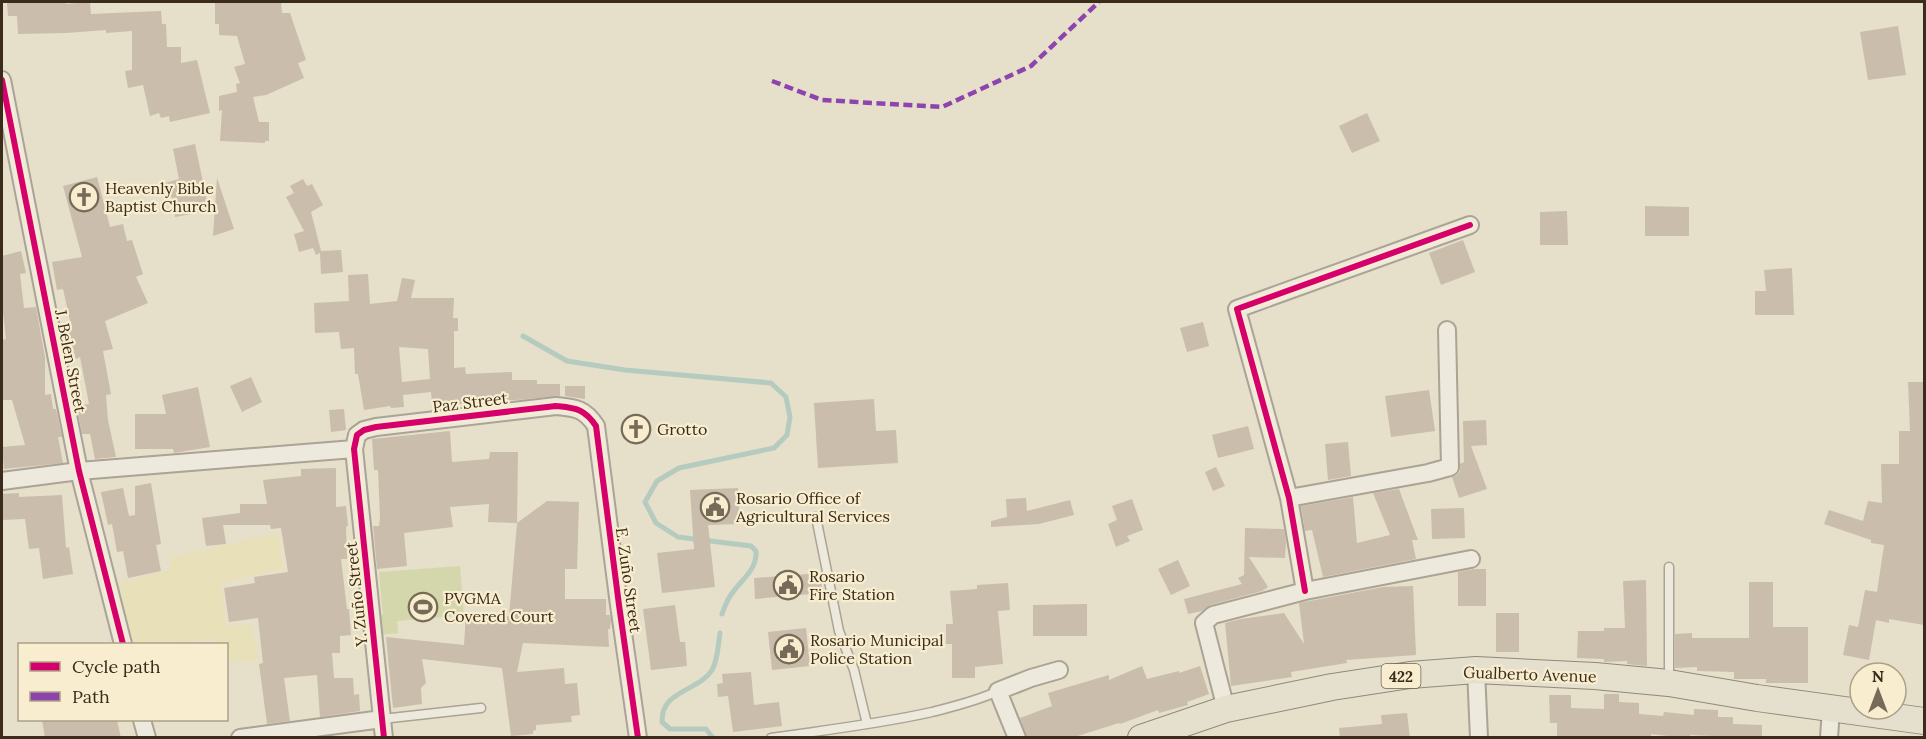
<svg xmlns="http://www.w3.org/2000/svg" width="1926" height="739" viewBox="0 0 1926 739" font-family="Lora,serif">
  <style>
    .farmland { fill: #e7e0b9 }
    .green { fill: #d4d7ab }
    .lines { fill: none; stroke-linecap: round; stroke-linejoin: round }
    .stream { stroke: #b6cbc0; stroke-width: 5 }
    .building { fill: #cabdab; fill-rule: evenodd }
    .lane-casing { stroke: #aba394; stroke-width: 11 }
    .street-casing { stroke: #aba394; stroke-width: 20 }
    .primary-casing { stroke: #90897a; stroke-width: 28 }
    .lane { stroke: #ede9dd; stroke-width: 8 }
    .street { stroke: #ede9dd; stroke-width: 16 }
    .primary { stroke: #e5dfcd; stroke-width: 26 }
    .quiet { stroke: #8e44ad; stroke-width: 4.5; stroke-dasharray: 9 4.5; stroke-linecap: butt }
    .cycleway-casing { stroke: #f8eecf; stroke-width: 10 }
    .cycleway { stroke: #d6006c; stroke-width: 6 }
    .labels { text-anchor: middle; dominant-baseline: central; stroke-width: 4.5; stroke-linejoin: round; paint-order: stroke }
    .shield { fill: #f8eecf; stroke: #736651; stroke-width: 1.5 }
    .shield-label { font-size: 15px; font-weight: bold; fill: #3a2b1b }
    .poi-label { font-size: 16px; fill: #3a2b1b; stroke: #f8eecf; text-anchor: start }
    .street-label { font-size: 16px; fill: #3a2b1b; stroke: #f8eecf }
  </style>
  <rect width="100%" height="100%" fill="#e6dfca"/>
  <path class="farmland" d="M278 533 283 569 221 583 227 627 251 624 258 660 227 662 226 644H217L215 638 173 644H133L119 583 169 571 172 557Z"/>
  <path class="green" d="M460 566 464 615 397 621 398 633 378 635 377 615H383L379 572Z"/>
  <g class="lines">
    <path class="stream" d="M523 336 567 361 625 370 771 383 786 397 790 417 787 435 774 448 679 468 657 481 645 502 656 523 678 537 751 546 756 551C757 570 743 578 733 592 727 599 725 606 722 614
      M713 738 706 729H670L662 722C661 690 698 692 712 670 718 660 718 644 720 633"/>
  </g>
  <path class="building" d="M7 2H66V4L90 2 91 14 161 11 162 24H166L167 47H181V63L197 60 210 113 170 122 169 116 161 118 159 113 150 116 143 85 128 88 125 71 132 70V31L106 33V30L66 33 18 34 17 16H8Z
    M215 2H259V3L281 2 282 13H290L306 60 298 63 304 78 266 95 253 97 259 122H269V141H265V143L220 141 222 110 219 111V96L237 92 236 84 240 83 234 67 245 64 237 36 219 35V24H215Z
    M1898 26 1906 75 1868 80 1860 32Z
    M1367 113 1380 141 1352 153 1339 126Z
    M195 144 209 211 175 217 172 197 169 198 165 183 179 179 173 149Z
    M97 177 110 227 123 224 127 241 132 240 143 274 136 277 148 303 105 321 113 349 103 351 111 394 106 395 108 420 116 457 95 459 90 434H82L77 406 89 404 80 357 76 359 68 331 72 330 63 289 57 290 52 262 82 257 63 186Z
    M217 178 234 229 213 236Z
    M303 179 307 186 312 184 323 205 311 212 321 251 341 250 343 272 321 274 320 253 316 255 313 248 299 252 294 234 304 231 286 197 294 193 290 186Z
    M1645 206 1689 207V236H1645Z
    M1567 211 1568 245H1540V212Z
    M1463 240 1475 272 1441 285 1429 253Z
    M21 251 26 273 20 274 24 308 36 307 45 357V395L51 394 53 409H56L62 437H58L63 463 4 469 2 447 25 445 12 400H2V340L6 339 2 303V256Z
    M1792 268 1794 315H1755V291H1766L1764 270Z
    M368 274 370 304 397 301 402 278 415 280 411 298H454L453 318H458V331H454V368L465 367 466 374 512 372V380H537V384H560V396L516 400 464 401V404H432L431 392 403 395 404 407 391 408 390 406 364 410 358 374H355L354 348 341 349 339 332 315 333 314 303 349 301 348 275ZM399 347 428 349 430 379 402 382Z
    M1203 322 1209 346 1187 352 1180 328Z
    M251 377 262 402 242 412 230 386Z
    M1908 382H1924V625L1889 619V623L1876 620 1869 660 1843 655 1849 625 1858 627 1865 590 1877 592 1884 545 1871 543V540L1824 524 1829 510 1863 521 1868 501 1882 503 1881 464H1899V431H1910Z
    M565 386H585V399L565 396Z
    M198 387 210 447 174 453 173 449H135V414H166L162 395Z
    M1429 390 1435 431 1391 437 1385 396Z
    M874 399 876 431 896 430 898 463 818 468 814 403Z
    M344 409 346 430 331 432 329 410Z
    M1486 420 1487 445 1471 446 1487 489 1459 498 1452 477 1457 475 1460 471V464L1464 462 1463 421Z
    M1248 426 1254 449 1218 458 1212 435Z
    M450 431 452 462 489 459 490 452H518L517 523 488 522 489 504 450 507 453 527 404 533 407 566 377 569 373 526H379L380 518 378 470H374L372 439Z
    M1348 442 1351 476 1328 480 1325 444Z
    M1216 467 1225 486 1213 491 1205 472Z
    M336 468V507L346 506 348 526 346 527 347 559H341L347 609H349L351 635 340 636V653H332L334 678H353L354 695 359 694 360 711 320 717 317 675 284 678 290 721 267 724 259 664 263 663 258 618 229 622 224 588 255 583 254 577 288 572 281 528 271 529 270 525H223L226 544 206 546 202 518 240 513V504H267L263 480 301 476V469Z
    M151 483 161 544 156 545 161 571 128 578 123 551 117 552 112 524 108 525 101 492 123 488 129 516 135 515V486Z
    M738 488 740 524 708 525 715 587 662 593 657 553 694 549 690 490Z
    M1399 489 1418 540H1412L1416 559 1323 577 1312 530 1305 531 1301 506 1353 497 1357 543 1390 535 1373 493Z
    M19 493V497L62 495 66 548 69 547 73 574 43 579 39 548 29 549 25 519 2 520V494Z
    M1026 498 1027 511 1070 500 1074 515 1039 524 991 527V521L1007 517 1006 499Z
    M1132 499 1143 530 1127 536 1130 541 1116 547 1108 524 1117 520 1112 506Z
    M547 501 579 502 577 569H565V599H606V615H610L611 620 610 629H608L609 647 523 643 517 672 564 668 565 684 577 683 580 715 571 716 572 722 536 725V730L533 731V734L511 736 502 668 422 659 426 683 421 688 422 704 393 708 386 637 464 645 466 613 509 616 517 523Z
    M1464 508 1465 538 1432 539 1431 509Z
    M1245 528 1284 529 1286 541 1285 558 1249 557 1268 587 1262 591 1210 605 1202 611 1188 614 1184 599 1242 584 1238 578 1244 575Z
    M1178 560 1190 586 1171 595 1158 569Z
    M1474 569H1486V606H1458V572Z
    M821 573 822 593 755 599 754 578Z
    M1646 580 1647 666 1627 664V661L1604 662V659L1577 658 1578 631H1604V628H1625L1623 581Z
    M1749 582H1773V627H1808V683H1766V679H1734V672L1697 671V667L1675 668V634L1692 633V638H1749Z
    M1008 583 1010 610 998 611 1003 664 975 667V678H952V644H946V624H953L950 591 977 589V585Z
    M1413 586 1416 655 1346 660 1347 663 1291 672 1292 677 1231 686 1225 623 1241 619 1284 613 1304 644 1299 603 1383 587Z
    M1087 604V636H1033V605Z
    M675 605 680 642H685L687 666 651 670 643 609Z
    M1496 613H1519V652H1496Z
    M806 628 810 666 772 670 768 632Z
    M1142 666 1147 679 1179 671V673L1200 666 1209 694 1187 702 1188 705 1159 713 1158 710 1120 724 1119 723 1071 738H1027L1020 718 1052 706 1048 693 1109 675V680Z
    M751 672 754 705 779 702 782 726 733 732 728 696 718 697 717 684 723 683 722 674Z
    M1604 694H1619V702L1639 703V714L1663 716 1664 712 1694 715V709L1718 710V717H1733V724L1762 725V738L1690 735V738H1685L1651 734V738H1557V723H1550L1549 695H1571V708L1604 709Z
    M1407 713 1410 738H1340L1339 728 1382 724 1381 715Z
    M42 720H117L121 738H45Z"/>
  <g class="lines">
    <g class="lane-casing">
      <path id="lane" d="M816 517 839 631 854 670 867 724
        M1669 567V680
        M382 719 481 708
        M771 738C825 730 879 724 932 712 955 706 977 701 998 691"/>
    </g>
    <g class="street-casing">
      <path id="street" d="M2 80 79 471 123 644
        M2 481 79 471 354 449
        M1289 498 1428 473 1450 467 1447 330
        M1305 591 1289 498 1237 309 1470 225
        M1476 670 1479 738
        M1226 709 1204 623 1213 615 1305 591 1471 559
        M142 720 147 738
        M240 738 382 719
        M384 738 354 449 357 435 364 430 376 427 556 406C575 408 584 408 596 426L619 605 638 738
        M1017 738 998 691 1031 678 1059 670
        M1829 738 1831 708"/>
    </g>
    <g class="primary-casing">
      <path id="primary" d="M1141 738 1226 709 1332 687 1410 675 1476 670 1595 676 1669 683 1757 698 1924 721"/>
    </g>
    <use href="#lane" class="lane"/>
    <use href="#street" class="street"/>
    <use href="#primary" class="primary"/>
    <path class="quiet" d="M772 81 822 100 942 107 1031 66 1099 2"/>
    <g class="cycleway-casing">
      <path id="cycleway" d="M2 80 79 471 123 644
        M1305 591 1289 498 1237 309 1470 225
        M384 738 354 449 357 435 364 430 376 427 556 406C575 408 584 408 596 426L619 605 638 738"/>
    </g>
    <use href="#cycleway" class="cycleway"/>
  </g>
  <defs>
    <g id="church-ring" transform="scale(1.5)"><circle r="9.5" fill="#f8eecf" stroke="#766a58" stroke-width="1.5"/><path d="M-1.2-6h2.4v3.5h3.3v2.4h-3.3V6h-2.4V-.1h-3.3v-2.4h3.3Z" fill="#766a58"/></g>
    <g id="civic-ring" transform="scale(1.5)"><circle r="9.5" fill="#f8eecf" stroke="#766a58" stroke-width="1.5"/><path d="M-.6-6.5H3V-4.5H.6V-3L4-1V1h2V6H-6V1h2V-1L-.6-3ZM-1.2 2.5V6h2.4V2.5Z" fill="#766a58"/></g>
    <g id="stadium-ring" transform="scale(1.5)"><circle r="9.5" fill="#f8eecf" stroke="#766a58" stroke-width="1.5"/><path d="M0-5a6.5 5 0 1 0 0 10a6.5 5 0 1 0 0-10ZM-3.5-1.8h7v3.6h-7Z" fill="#766a58"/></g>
  </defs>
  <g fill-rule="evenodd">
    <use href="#church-ring" x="84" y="197"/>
    <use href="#church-ring" x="636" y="429"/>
    <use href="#civic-ring" x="715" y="507"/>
    <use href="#civic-ring" x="788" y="585"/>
    <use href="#stadium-ring" x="423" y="607"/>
    <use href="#civic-ring" x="789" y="649"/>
  </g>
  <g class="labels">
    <rect class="shield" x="1381.5" y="664" width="39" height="24" rx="4.5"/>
    <g class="shield-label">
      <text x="1401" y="676">422</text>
    </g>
    <g class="poi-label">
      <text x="105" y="188">Heavenly Bible<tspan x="105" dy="18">Baptist Church</tspan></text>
      <text x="657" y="429">Grotto</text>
      <text x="736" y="498">Rosario Office of<tspan x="736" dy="18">Agricultural Services</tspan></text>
      <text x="809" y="576">Rosario<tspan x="809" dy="18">Fire Station</tspan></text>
      <text x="444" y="598">PVGMA<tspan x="444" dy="18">Covered Court</tspan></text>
      <text x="810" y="640">Rosario Municipal<tspan x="810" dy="18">Police Station</tspan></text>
    </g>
    <g class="street-label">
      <text transform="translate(71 361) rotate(79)">J. Belen Street</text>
      <text transform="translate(470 402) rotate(-7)">Paz Street</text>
      <text transform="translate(629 580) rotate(82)">E. Zuño Street</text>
      <text transform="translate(356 594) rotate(-96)">Y. Zuño Street</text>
      <text transform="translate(1530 674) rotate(2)">Gualberto Avenue</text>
    </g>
  </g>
  <rect width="1926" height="739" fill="none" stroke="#3a2b1b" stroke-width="6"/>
  <rect x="18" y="643" width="210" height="78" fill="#f8eecf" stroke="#aca087" stroke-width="1.5"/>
  <rect x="30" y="662" width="30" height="9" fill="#d6006c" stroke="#aca087" stroke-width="1.5"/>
  <text x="72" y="673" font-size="18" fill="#3a2b1b">Cycle path</text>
  <rect x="30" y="692" width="30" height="9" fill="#8e44ad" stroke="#aca087" stroke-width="1.5"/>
  <text x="72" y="703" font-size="18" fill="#3a2b1b">Path</text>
  <g transform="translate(1878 691)"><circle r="28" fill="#f8eecf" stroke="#aca087" stroke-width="1.5"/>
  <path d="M0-4.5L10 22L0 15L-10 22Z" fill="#766a58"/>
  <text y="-9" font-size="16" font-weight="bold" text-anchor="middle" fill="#3a2b1b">N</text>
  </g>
</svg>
